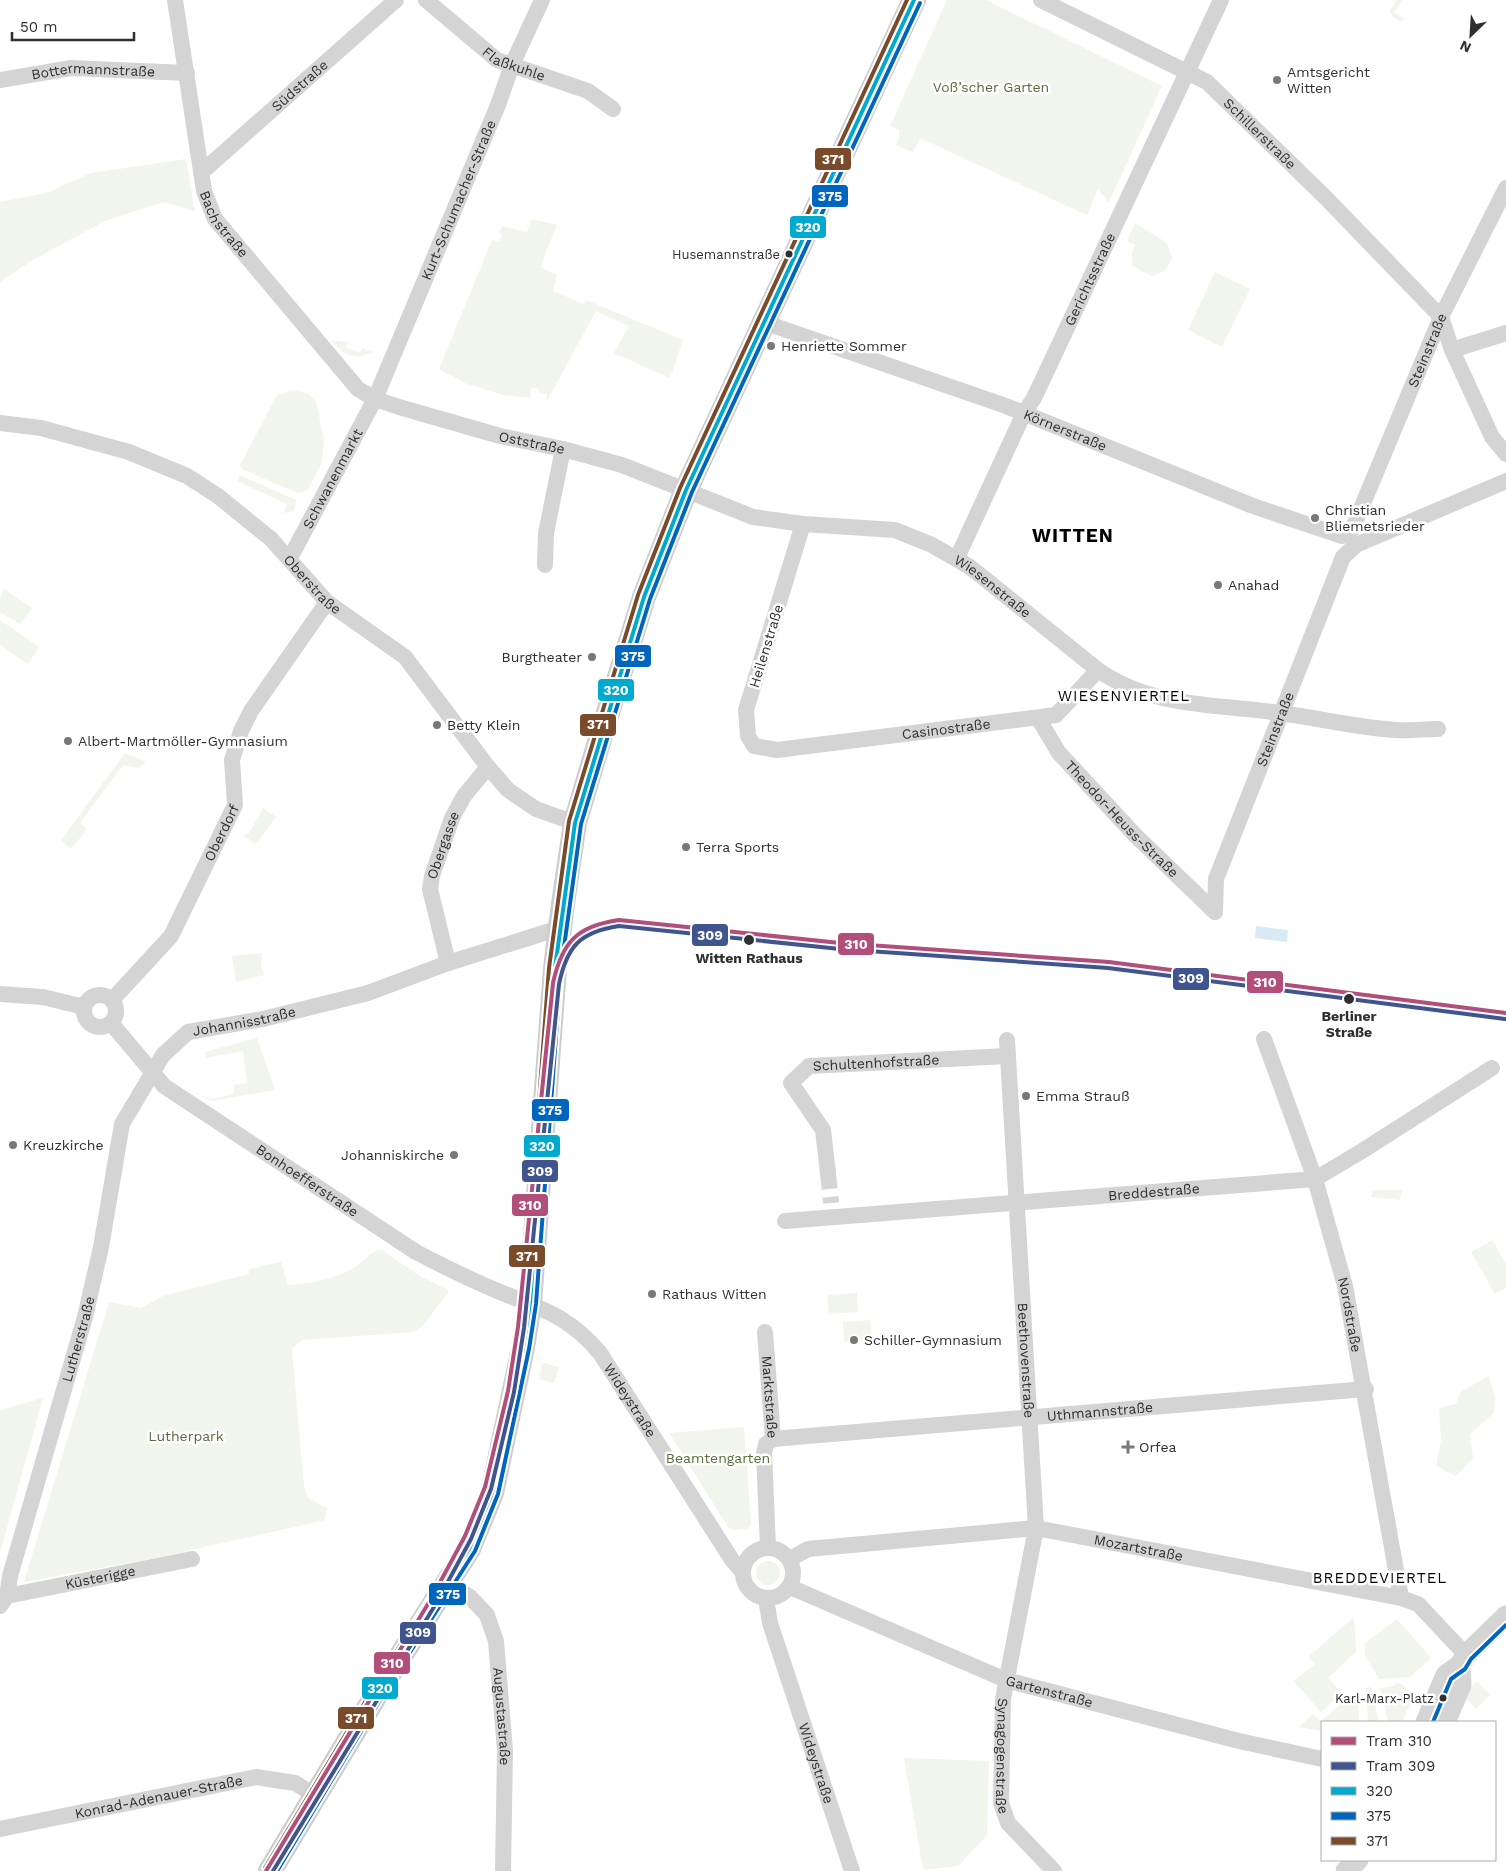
<svg xmlns="http://www.w3.org/2000/svg" width="1506" height="1871" viewBox="0 0 1506 1871" font-family="'Work Sans',sans-serif">
  <style>
    .green { fill: #f1f5ec }
    .water { fill: #d8eaf3 }
    .lines { fill: none; stroke-linecap: round; stroke-linejoin: round }
    .minor-tunnel { stroke: #d5d5d5; stroke-width: 16; stroke-dasharray: 16 8; stroke-linecap: butt }
    .minor { stroke: #d4d4d4; stroke-width: 16 }
    .tertiary { stroke: #d4d4d4; stroke-width: 21 }
    .secondary { stroke: #cdcdcd; stroke-width: 24 }
    .bus-1-casing { stroke: #fff; stroke-width: 8 }
    .bus-2-casing { stroke: #fff; stroke-width: 8 }
    .bus-3-casing { stroke: #fff; stroke-width: 8 }
    .bus-1 { stroke: #00a9ce; stroke-width: 4 }
    .bus-2 { stroke: #0065bd; stroke-width: 4 }
    .bus-3 { stroke: #7a4b2a; stroke-width: 4 }
    .tram-1-casing { stroke: #fff; stroke-width: 8 }
    .tram-2-casing { stroke: #fff; stroke-width: 8 }
    .tram-1 { stroke: #b14e7a; stroke-width: 4 }
    .tram-2 { stroke: #40558e; stroke-width: 4 }
    .poi-dot { fill: #787878; stroke: #fff; stroke-width: 2 }
    .bus-dot { fill: #2f2f2f; stroke: #fff; stroke-width: 2 }
    .labels { text-anchor: middle; dominant-baseline: central; stroke-width: 5; stroke-linejoin: round; paint-order: stroke }
    .bus-label { font-size: 13px; fill: #2f2f2f; stroke: #fff; text-anchor: end }
    .street-label { font-size: 14px; fill: #2f2f2f; stroke: #fff }
    .poi-label { font-size: 14px; fill: #2f2f2f; stroke: #fff; text-anchor: start }
    .park-label { font-size: 14px; fill: #556e3a; stroke: #fff }
    .stop-label { font-size: 14px; font-weight: bold; fill: #2f2f2f; stroke: #fff }
    .neighbourhood-label { font-size: 15px; letter-spacing: 1px; fill: #000; stroke: #fff }
    .district-label { font-size: 19px; font-weight: bold; letter-spacing: 1px; fill: #000; stroke: #fff }
    .line-badge { stroke: #fff; stroke-width: 2 }
    .badge-label { font-size: 14px; text-anchor: middle; font-weight: bold; fill: #fff }
  </style>
  <rect width="100%" height="100%" fill="#fff"/>
  <path class="green" d="M947 0H986L1162 86 1109 202 1098 189 1087 215 920 138 913 152 896 145 899 138V130L890 126Z
    M1396 0H1402L1394 13 1404 18 1402 22 1393 17 1390 11Z
    M186 159 195 211 164 202 105 221 31 261 0 282V202L46 193 91 173Z
    M531 219 557 225 540 267 557 275 553 291 584 304 586 300 683 340 670 378 614 353 629 326 596 311 547 401V394L539 393V389L531 387 530 398 503 395 465 383 439 369 492 240 499 242 502 234 499 232 502 226 527 232Z
    M1135 223 1167 243 1172 258 1165 271 1152 276 1132 266V253L1135 245 1127 241Z
    M1215 272 1250 289 1222 347 1188 330Z
    M331 340 348 342 346 347 360 353 362 348 372 352C355 361 342 354 331 340Z
    M292 390 307 393 316 401 324 440 322 462 307 491 298 493 242 469 240 465 277 395Z
    M240 475 296 500 294 511 284 513 287 504 237 481Z
    M4 589 32 608 20 624 0 612V599Z
    M0 620 39 647 28 664 0 645Z
    M125 753 146 762 139 768 123 765 80 823 87 829 71 849 61 840Z
    M263 808 276 817 256 844 243 836 249 833Z
    M262 953 261 965 264 975 236 982 232 956Z
    M257 1038 275 1090 212 1101 198 1094 212 1099 234 1094V1085L247 1083 243 1051 206 1058 205 1052Z
    M1373 1190H1402L1400 1200 1371 1197Z
    M1492 1240 1506 1263V1288L1495 1294 1471 1252Z
    M380 1249 417 1274 449 1291 422 1327 414 1332 302 1340 292 1349 304 1486 308 1498 327 1508 325 1520 161 1557 24 1582 109 1302 141 1308 163 1296 249 1274V1269L281 1262 288 1285C312 1283 335 1280 355 1267 364 1261 369 1253 380 1249Z
    M857 1293 858 1312 829 1314 827 1295Z
    M870 1320 872 1340 844 1341 843 1322Z
    M545 1363 559 1367 554 1383 539 1379 542 1364Z
    M1489 1376 1495 1398 1494 1413 1470 1434 1473 1458 1456 1476 1436 1466 1441 1440 1439 1408 1456 1404 1460 1392Z
    M43 1398 0 1553V1410Z
    M741 1427 744 1428 751 1524 747 1529 733 1530 728 1527 669 1433Z
    M756 1573a12 12 0 1 1 24 0a12 12 0 1 1-24 0Z
    M1354 1617 1356 1652 1328 1678 1342 1693 1321 1712 1294 1681 1315 1664 1308 1657Z
    M1397 1619 1431 1658 1410 1677 1379 1679 1365 1655V1643Z
    M1477 1681 1490 1695 1476 1709 1465 1697 1469 1689Z
    M1397 1683 1402 1684 1417 1699 1407 1710 1403 1722H1388L1380 1688 1394 1686Z
    M1371 1687 1379 1722H1368L1366 1688Z
    M1358 1690 1359 1722H1322V1731L1299 1727 1313 1714 1321 1721Z
    M904 1758 989 1761 987 1835 958 1866 923 1870Z"/>
  <path class="water" d="M1256 926 1288 930 1287 942 1255 938Z"/>
  <g class="lines">
    <path class="minor-tunnel" d="M828 1173 831 1203"/>
    <g class="minor">
      <path id="s1" d="M175 0 204 191 215 219 358 389 375 399 399 407 500 436 563 449 622 465 753 517 803 524 895 530 932 545 970 567 1098 670C1152 708 1218 704 1280 713 1319 718 1358 728 1397 730 1410 731 1425 729 1438 729"/>
      <path id="s2" d="M426 0 497 60 588 91 613 109"/>
      <path id="s3" d="M1041 0 1207 82 1326 198 1441 317 1452 350 1492 437 1506 454"/>
      <path id="s4" d="M0 80 71 68 187 73"/>
      <path id="s5" d="M203 171 396 0"/>
      <path id="s6" d="M763 322 1006 406 1253 506 1342 536 1352 530 1441 317 1506 188"/>
      <path d="M1452 350 1506 333"/>
      <path id="s7" d="M0 423 41 428 129 452 187 476 218 496 271 539 327 602 405 657 488 767 508 790 536 809 575 823"/>
      <path id="s8" d="M803 524 746 710 748 736 754 746 777 750 1056 715 1098 670"/>
      <path id="s9" d="M290 558 375 399 498 105 512 65 542 0"/>
      <path id="s10" d="M957 558 1024 413 1034 398 1221 0"/>
      <path d="M545 565 546 533 563 449"/>
      <path id="s11" d="M1038 718 1059 753 1135 835 1215 912"/>
      <path id="s12" d="M1215 912 1216 879 1343 557 1356 545 1506 481"/>
      <path id="s13" d="M448 963 430 889 432 876 452 818 464 796 488 767"/>
      <path d="M0 994 43 997 84 1007"/>
      <circle cx="100" cy="1011" r="16"/>
      <path id="s14" d="M112 1000 171 936 235 805 232 760 241 731 251 711 327 602"/>
      <path id="s15" d="M111 1023 164 1086 416 1252C443 1266 471 1280 500 1292 542 1309 569 1316 600 1353L732 1560 743 1572"/>
      <path id="s16" d="M1264 1039 1315 1179 1345 1286 1401 1598"/>
      <path id="s17" d="M1007 1040 1036 1528 1003 1699 1001 1803 1008 1823 1054 1871"/>
      <path id="s18" d="M828 1173 823 1130 791 1083 809 1066 1008 1056"/>
      <path id="s19" d="M785 1221 1315 1179 1362 1151 1492 1068"/>
      <path id="s20" d="M765 1332 773 1439 766 1444 764 1453 768 1548"/>
      <path id="s21" d="M773 1439 1366 1389"/>
      <circle cx="768" cy="1573" r="25"/>
      <path id="s22" d="M790 1559 808 1549 1036 1528 1401 1598 1418 1604 1466 1655"/>
      <path id="s23" d="M448 1583 470 1597 487 1615 496 1641 505 1751 503 1871"/>
      <path id="s24" d="M790 1587 1006 1680 1239 1741 1322 1759"/>
      <path id="s25" d="M7 1596 192 1559"/>
      <path id="s26" d="M766 1599 770 1623 852 1871"/>
      <path id="s27" d="M0 1606 7 1596 10 1576 85 1317 101 1247 122 1124 163 1055 188 1032 263 1019 368 993 448 963 560 928"/>
      <path id="s28" d="M0 1829 256 1777 295 1783 316 1796"/>
    </g>
    <path class="tertiary" d="M1426 1722 1446 1675 1460 1665 1466 1655 1506 1616
      M1445 1722 1461 1685 1460 1665
      M1346 1871 1358 1860"/>
    <path class="secondary" d="M270 1871 384 1682 469 1549 492 1493 523 1348 530 1303 555 968 563 904 575 823 605 722 644 597 686 490 914 0"/>
    <g class="bus-1-casing">
      <path id="bus-1" d="M270 1871 384 1682 469 1549 492 1493 523 1348 530 1303 555 968 575 823 644 597 686 490 914 0"/>
    </g>
    <g class="bus-2-casing">
      <path id="bus-2" d="M1433 1722 1451 1679 1465 1669 1471 1659 1506 1625
        M277 1871 389 1685 475 1551 498 1494 529 1349 536 1304 561 969 581 824 650 599 692 492 920 3"/>
    </g>
    <g class="bus-3-casing">
      <path id="bus-3" d="M265 1868 379 1679 463 1546 486 1491 517 1347 524 1302 549 968 569 821 638 595 680 488 907 0"/>
    </g>
    <use href="#bus-1" class="bus-1"/>
    <use href="#bus-2" class="bus-2"/>
    <use href="#bus-3" class="bus-3"/>
    <g class="tram-1-casing">
      <path id="tram-1" d="M266 1871 431 1599 465 1536 485 1487 508 1391 518 1327 553 983C562 942 577 926 619 920L840 943 1109 962 1506 1013"/>
    </g>
    <g class="tram-2-casing">
      <path id="tram-2" d="M273 1871 437 1602 471 1539 491 1489 514 1392 524 1328 559 984C567 946 580 932 619 926L840 949 1108 968 1505 1019"/>
    </g>
    <use href="#tram-1" class="tram-1"/>
    <use href="#tram-2" class="tram-2"/>
  </g>
  <g class="poi-dot">
    <circle cx="1277" cy="80" r="5"/>
    <circle cx="771" cy="346" r="5"/>
    <circle cx="1315" cy="518" r="5"/>
    <circle cx="1218" cy="585" r="5"/>
    <circle cx="592" cy="657" r="5"/>
    <circle cx="437" cy="725" r="5"/>
    <circle cx="68" cy="741" r="5"/>
    <circle cx="686" cy="847" r="5"/>
    <circle cx="1026" cy="1096" r="5"/>
    <circle cx="13" cy="1145" r="5"/>
    <circle cx="454" cy="1155" r="5"/>
    <circle cx="652" cy="1294" r="5"/>
    <circle cx="854" cy="1340" r="5"/>
    <path d="M1125.5 1439.5h5v5h5v5h-5v5h-5v-5h-5v-5h5z"/>
  </g>
  <g class="bus-dot">
    <circle cx="789" cy="254" r="4.5"/>
    <circle cx="749" cy="940" r="6"/>
    <circle cx="1349" cy="999" r="6"/>
    <circle cx="1443" cy="1698" r="4.5"/>
  </g>
  <g class="labels">
    <g class="bus-label">
      <text x="780" y="254">Husemannstraße</text>
      <text x="1434" y="1698">Karl-Marx-Platz</text>
    </g>
    <g class="street-label">
      <text stroke="none"><textPath href="#s2" startOffset="110">Flaßkuhle</textPath></text>
      <text stroke="none"><textPath href="#s4" startOffset="94">Bottermannstraße</textPath></text>
      <text stroke="none"><textPath href="#s5" startOffset="129">Südstraße</textPath></text>
      <text stroke="none"><textPath href="#s3" startOffset="259">Schillerstraße</textPath></text>
      <text stroke="none"><textPath href="#s9" startOffset="396">Kurt-Schumacher-Straße</textPath></text>
      <text stroke="none"><textPath href="#s1" startOffset="232">Bachstraße</textPath></text>
      <text stroke="none"><textPath href="#s10" startOffset="309">Gerichtsstraße</textPath></text>
      <text stroke="none"><textPath href="#s6" startOffset="824">Steinstraße</textPath></text>
      <text stroke="none"><textPath href="#s6" startOffset="321">Körnerstraße</textPath></text>
      <text stroke="none"><textPath href="#s1" startOffset="628">Oststraße</textPath></text>
      <text stroke="none"><textPath href="#s9" startOffset="90">Schwanenmarkt</textPath></text>
      <text stroke="none"><textPath href="#s7" startOffset="362">Oberstraße</textPath></text>
      <text stroke="none"><textPath href="#s1" startOffset="1118">Wiesenstraße</textPath></text>
      <text transform="translate(766 646) rotate(-73)">Heilenstraße</text>
      <text stroke="none"><textPath href="#s8" startOffset="426">Casinostraße</textPath></text>
      <text stroke="none"><textPath href="#s12" startOffset="194">Steinstraße</textPath></text>
      <text stroke="none"><textPath href="#s11" startOffset="132">Theodor-Heuss-Straße</textPath></text>
      <text stroke="none"><textPath href="#s14" startOffset="202">Oberdorf</textPath></text>
      <text stroke="none"><textPath href="#s13" startOffset="122">Obergasse</textPath></text>
      <text stroke="none"><textPath href="#s27" startOffset="670">Johannisstraße</textPath></text>
      <text stroke="none"><textPath href="#s18" startOffset="192">Schultenhofstraße</textPath></text>
      <text stroke="none"><textPath href="#s15" startOffset="254">Bonhoefferstraße</textPath></text>
      <text stroke="none"><textPath href="#s19" startOffset="370">Breddestraße</textPath></text>
      <text stroke="none"><textPath href="#s16" startOffset="289">Nordstraße</textPath></text>
      <text stroke="none"><textPath href="#s27" startOffset="279">Lutherstraße</textPath></text>
      <text stroke="none"><textPath href="#s17" startOffset="321">Beethovenstraße</textPath></text>
      <text stroke="none"><textPath href="#s20" startOffset="65">Marktstraße</textPath></text>
      <text stroke="none"><textPath href="#s15" startOffset="652">Wideystraße</textPath></text>
      <text stroke="none"><textPath href="#s21" startOffset="328">Uthmannstraße</textPath></text>
      <text stroke="none"><textPath href="#s22" startOffset="354">Mozartstraße</textPath></text>
      <text stroke="none"><textPath href="#s25" startOffset="95">Küsterigge</textPath></text>
      <text stroke="none"><textPath href="#s24" startOffset="280">Gartenstraße</textPath></text>
      <text stroke="none"><textPath href="#s23" startOffset="154">Augustastraße</textPath></text>
      <text stroke="none"><textPath href="#s17" startOffset="720">Synagogenstraße</textPath></text>
      <text stroke="none"><textPath href="#s26" startOffset="172">Wideystraße</textPath></text>
      <text stroke="none"><textPath href="#s28" startOffset="162">Konrad-Adenauer-Straße</textPath></text>
    </g>
    <g class="poi-label">
      <text x="1287" y="72">Amtsgericht<tspan x="1287" dy="16">Witten</tspan></text>
      <text x="781" y="346">Henriette Sommer</text>
      <text x="1325" y="510">Christian<tspan x="1325" dy="16">Bliemetsrieder</tspan></text>
      <text x="1228" y="585">Anahad</text>
      <text x="582" y="657" text-anchor="end">Burgtheater</text>
      <text x="447" y="725">Betty Klein</text>
      <text x="78" y="741">Albert-Martmöller-Gymnasium</text>
      <text x="696" y="847">Terra Sports</text>
      <text x="1036" y="1096">Emma Strauß</text>
      <text x="23" y="1145">Kreuzkirche</text>
      <text x="444" y="1155" text-anchor="end">Johanniskirche</text>
      <text x="662" y="1294">Rathaus Witten</text>
      <text x="864" y="1340">Schiller-Gymnasium</text>
      <text x="1139" y="1447">Orfea</text>
    </g>
    <g class="park-label">
      <text x="991" y="87">Voß’scher Garten</text>
      <text x="186" y="1436">Lutherpark</text>
      <text x="718" y="1458">Beamtengarten</text>
    </g>
    <g class="stop-label">
      <text x="749" y="958">Witten Rathaus</text>
      <text x="1349" y="1016">Berliner<tspan x="1349" dy="16">Straße</tspan></text>
    </g>
    <g class="neighbourhood-label">
      <text x="1124" y="696">WIESENVIERTEL</text>
      <text x="1380" y="1578">BREDDEVIERTEL</text>
    </g>
    <g class="district-label">
      <text x="1073" y="535">WITTEN</text>
    </g>
  </g>
  <g class="line-badge">
    <rect x="814" y="147" width="38" height="24" rx="5" fill="#7a4b2a"/>
    <rect x="811" y="184" width="38" height="24" rx="5" fill="#0065bd"/>
    <rect x="789" y="215" width="38" height="24" rx="5" fill="#00a9ce"/>
    <rect x="614" y="644" width="38" height="24" rx="5" fill="#0065bd"/>
    <rect x="597" y="678" width="38" height="24" rx="5" fill="#00a9ce"/>
    <rect x="579" y="713" width="38" height="24" rx="5" fill="#7a4b2a"/>
    <rect x="691" y="923" width="38" height="24" rx="5" fill="#40558e"/>
    <rect x="837" y="932" width="38" height="24" rx="5" fill="#b14e7a"/>
    <rect x="1172" y="967" width="38" height="24" rx="5" fill="#40558e"/>
    <rect x="1246" y="970" width="38" height="24" rx="5" fill="#b14e7a"/>
    <rect x="531" y="1098" width="39" height="24" rx="5" fill="#0065bd"/>
    <rect x="523" y="1134" width="38" height="24" rx="5" fill="#00a9ce"/>
    <rect x="521" y="1159" width="38" height="24" rx="5" fill="#40558e"/>
    <rect x="511" y="1193" width="38" height="24" rx="5" fill="#b14e7a"/>
    <rect x="508" y="1244" width="38" height="24" rx="5" fill="#7a4b2a"/>
    <rect x="428" y="1582" width="39" height="24" rx="5" fill="#0065bd"/>
    <rect x="399" y="1621" width="38" height="24" rx="5" fill="#40558e"/>
    <rect x="373" y="1651" width="38" height="24" rx="5" fill="#b14e7a"/>
    <rect x="361" y="1676" width="38" height="24" rx="5" fill="#00a9ce"/>
    <rect x="337" y="1706" width="38" height="24" rx="5" fill="#7a4b2a"/>
  </g>
  <g class="badge-label">
    <text x="833" y="164">371</text>
    <text x="830" y="201">375</text>
    <text x="808" y="232">320</text>
    <text x="633" y="661">375</text>
    <text x="616" y="695">320</text>
    <text x="598" y="729">371</text>
    <text x="710" y="940">309</text>
    <text x="856" y="949">310</text>
    <text x="1191" y="983">309</text>
    <text x="1265" y="987">310</text>
    <text x="550" y="1115">375</text>
    <text x="542" y="1151">320</text>
    <text x="540" y="1176">309</text>
    <text x="530" y="1210">310</text>
    <text x="527" y="1261">371</text>
    <text x="448" y="1599">375</text>
    <text x="418" y="1637">309</text>
    <text x="392" y="1668">310</text>
    <text x="380" y="1693">320</text>
    <text x="356" y="1723">371</text>
  </g>
  <rect x="1321" y="1721" width="175" height="140" fill="#ffffff" stroke="#acacac"/>
  <rect x="1331" y="1737" width="25" height="8" fill="#b14e7a" stroke="#acacac"/>
  <text x="1366" y="1746" font-size="15" fill="#2f2f2f">Tram 310</text>
  <rect x="1331" y="1762" width="25" height="8" fill="#40558e" stroke="#acacac"/>
  <text x="1366" y="1771" font-size="15" fill="#2f2f2f">Tram 309</text>
  <rect x="1331" y="1787" width="25" height="8" fill="#00a9ce" stroke="#acacac"/>
  <text x="1366" y="1796" font-size="15" fill="#2f2f2f">320</text>
  <rect x="1331" y="1812" width="25" height="8" fill="#0065bd" stroke="#acacac"/>
  <text x="1366" y="1821" font-size="15" fill="#2f2f2f">375</text>
  <rect x="1331" y="1837" width="25" height="8" fill="#7a4b2a" stroke="#acacac"/>
  <text x="1366" y="1846" font-size="15" fill="#2f2f2f">371</text>
  <g transform="translate(1471 35) rotate(205)" stroke="#ffffff" stroke-width="4" paint-order="stroke">
  <path d="M0-4L9 19L0 12L-9 19Z" fill="#2f2f2f"/>
  <text y="-8" font-size="14" font-weight="bold" text-anchor="middle" fill="#2f2f2f">N</text>
  </g>
  <path d="M12 32v8h122v-8" fill="none" stroke="#2f2f2f" stroke-width="2.5"/>
  <text x="20" y="32" font-size="15" fill="#2f2f2f" stroke="#ffffff" stroke-width="4" paint-order="stroke">50 m</text>
</svg>
